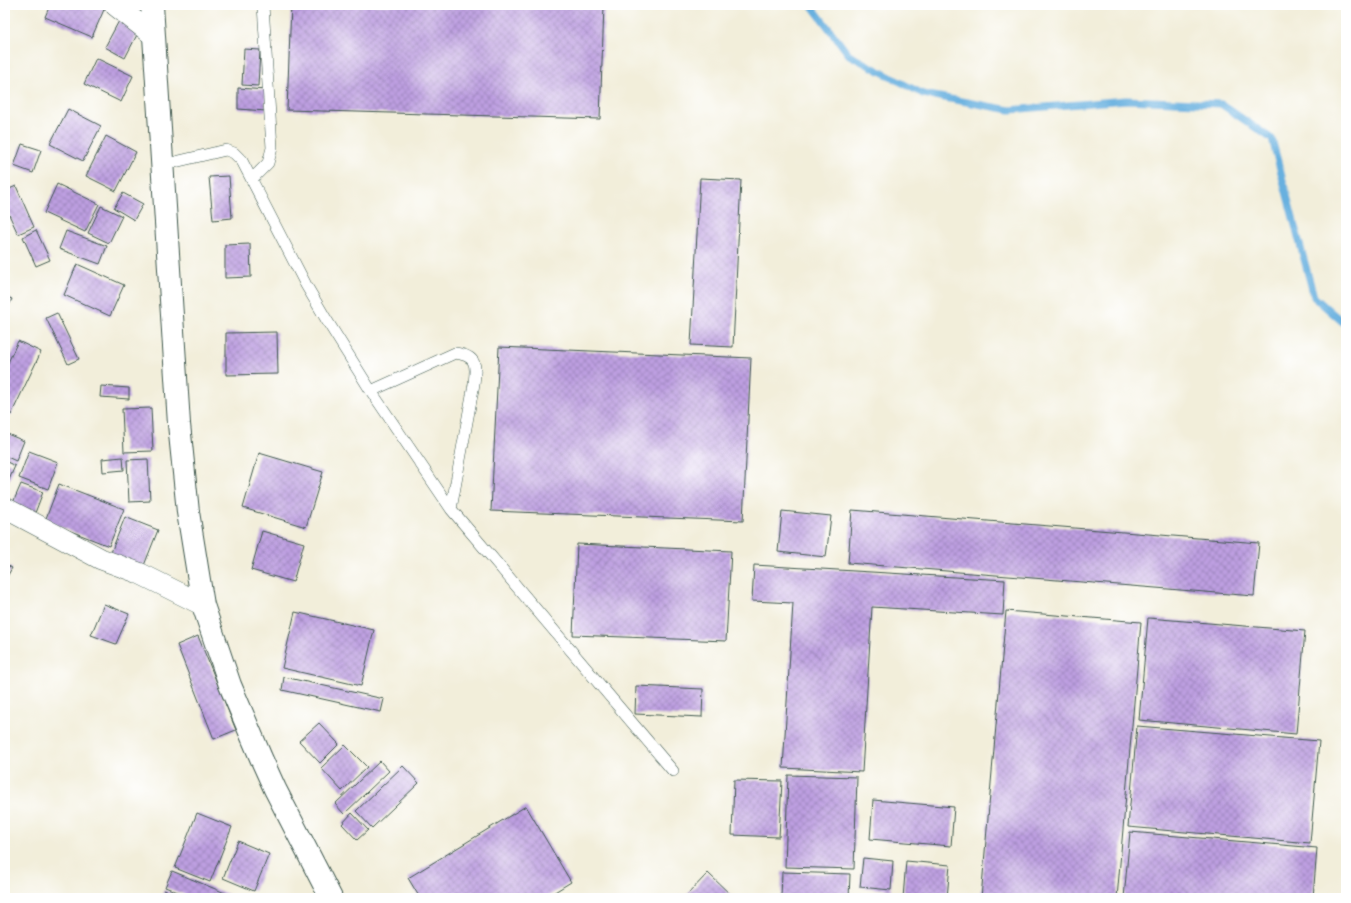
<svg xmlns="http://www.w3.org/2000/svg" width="1351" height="903" viewBox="0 0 1351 903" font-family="Cardo,serif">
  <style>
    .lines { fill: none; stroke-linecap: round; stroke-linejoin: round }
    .stream { stroke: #67b0df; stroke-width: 7 }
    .building { fill: url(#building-cross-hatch) }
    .service-casing { stroke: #3f584d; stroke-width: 12 }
    .minor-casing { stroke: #3f584d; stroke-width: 22 }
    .trunk-casing { stroke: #3f584d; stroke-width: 24 }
    .service { stroke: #fff; stroke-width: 11 }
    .minor { stroke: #fff; stroke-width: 21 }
    .trunk { stroke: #fff; stroke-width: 22 }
  </style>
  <defs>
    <pattern id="building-cross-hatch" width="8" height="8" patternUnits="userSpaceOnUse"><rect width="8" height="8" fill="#bd9fe1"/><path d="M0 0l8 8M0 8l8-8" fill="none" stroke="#9983b7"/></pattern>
  </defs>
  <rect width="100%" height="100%" fill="#fff"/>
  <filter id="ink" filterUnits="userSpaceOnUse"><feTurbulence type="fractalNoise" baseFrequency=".025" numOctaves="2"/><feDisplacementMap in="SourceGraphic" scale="8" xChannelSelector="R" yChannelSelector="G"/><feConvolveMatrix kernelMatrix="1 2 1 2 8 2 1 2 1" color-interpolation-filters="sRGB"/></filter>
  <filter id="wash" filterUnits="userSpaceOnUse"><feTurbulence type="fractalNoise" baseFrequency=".012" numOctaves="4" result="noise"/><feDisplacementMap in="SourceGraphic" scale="16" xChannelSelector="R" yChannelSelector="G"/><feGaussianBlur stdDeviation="0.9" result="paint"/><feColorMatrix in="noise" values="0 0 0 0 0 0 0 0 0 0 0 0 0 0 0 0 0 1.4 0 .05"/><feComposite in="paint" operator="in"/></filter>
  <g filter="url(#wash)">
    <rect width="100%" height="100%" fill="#f2eeda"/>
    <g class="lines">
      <path class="stream" d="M811 5 849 55 923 94 1010 110 1126 100 1221 104 1272 139 1314 297 1346 325"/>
    </g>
    <g id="blocks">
      <path class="building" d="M50 5H106L92 37 45 17Z
        M291 5H604L600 119 287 110Z
        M120 19 140 29 125 58 105 47Z
        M244 49 260 50 258 86 242 85Z
        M96 58 133 76 121 102 84 84Z
        M238 88 266 90V111L238 109Z
        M68 109 101 126 83 161 50 144Z
        M106 136 136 152 116 191 86 176Z
        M22 144 41 150 33 173 14 166Z
        M229 176 232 218 213 220 209 177Z
        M700 178 741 180 733 347 691 345Z
        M57 184 99 204 85 232 44 213Z
        M16 186 34 227 18 234 5 206V191Z
        M123 193 143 204 134 220 114 208Z
        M101 206 122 216 109 243 88 233Z
        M36 230 50 260 36 266 23 237Z
        M66 231 107 246 100 264 59 249Z
        M250 244 251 277 225 278V245Z
        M77 264 124 285 110 316 64 295Z
        M5 296 12 299 5 313Z
        M57 313 79 359 68 364 46 318Z
        M277 332 278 374 226 375V333Z
        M18 341 41 352 11 415 5 412V369Z
        M499 347 751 358 743 521 491 511Z
        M101 386 129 388V399L100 397Z
        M151 408 153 451 124 452 122 409Z
        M5 433 24 441 16 461 5 456Z
        M29 451 58 462 48 489 19 478Z
        M259 453 323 472 306 527 243 508Z
        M123 457 124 470 103 472 102 459Z
        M148 459 150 501 129 502 127 460Z
        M5 461 15 466 5 489Z
        M21 484 43 492 35 513 12 505Z
        M59 484 124 509 109 546 45 521Z
        M852 510 1259 543 1254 596 848 563Z
        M782 511 831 516 826 557 778 552Z
        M125 517 158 530 143 568 110 555Z
        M262 531 304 543 293 582 251 570Z
        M577 544 731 551 726 641 573 635Z
        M5 564 12 568 5 580Z
        M754 565 1005 580 1003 615 872 607 862 772 783 768 793 603 752 601Z
        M104 604 129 614 116 644 91 635Z
        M1006 611 1141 622 1117 898H981Z
        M295 612 374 630 361 686 282 668Z
        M1148 618 1305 631 1296 734 1139 720Z
        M198 636 236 730 214 739 177 645Z
        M284 677 384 699 381 712 282 690Z
        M636 686 703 689 702 717 635 714Z
        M319 723 339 744 320 763 299 741Z
        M1137 726 1319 741 1310 843 1128 827Z
        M345 745 367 767 342 791 321 768Z
        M380 761 389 771 344 814 335 804Z
        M403 766 419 783 372 828 356 811Z
        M788 775 857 777 854 869 785 867Z
        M734 780 782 781 779 837 732 835Z
        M873 800 954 807 951 846 870 839Z
        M526 806 571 882 545 898H420L408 878Z
        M197 813 232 827 210 882 175 868Z
        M352 813 368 830 357 840 342 824Z
        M1130 832 1317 848 1313 898H1124Z
        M238 841 269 854 254 891 223 878Z
        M863 858 893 861 891 890 860 887Z
        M906 861 950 865 947 898H903Z
        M172 871 237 898H193L165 887Z
        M782 872 850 874 849 898H781Z
        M708 873 734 898H684Z
        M164 890 183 898H161Z"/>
    </g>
  </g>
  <g filter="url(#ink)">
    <use href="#blocks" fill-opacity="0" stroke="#3f584d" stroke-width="1"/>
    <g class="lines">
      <g class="service-casing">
        <path id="service" d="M162 165 226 150 234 153 242 161 306 285 326 319 371 391 451 509 673 771
          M252 179 268 163 272 148 263 5
          M371 391 455 353C478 356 476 366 474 384L451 509"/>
      </g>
      <g class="minor-casing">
        <path id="minor" d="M115 5 153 35
          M5 508 101 559 139 573 203 605"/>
      </g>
      <g class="trunk-casing">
        <path id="trunk" d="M152 5 179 424 188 512 203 605 230 685 261 758 275 789 331 898"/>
      </g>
      <use href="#service" class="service"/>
      <use href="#minor" class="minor"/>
      <use href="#trunk" class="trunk"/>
    </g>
  </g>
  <rect width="1351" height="903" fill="none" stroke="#fff" stroke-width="20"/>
</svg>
